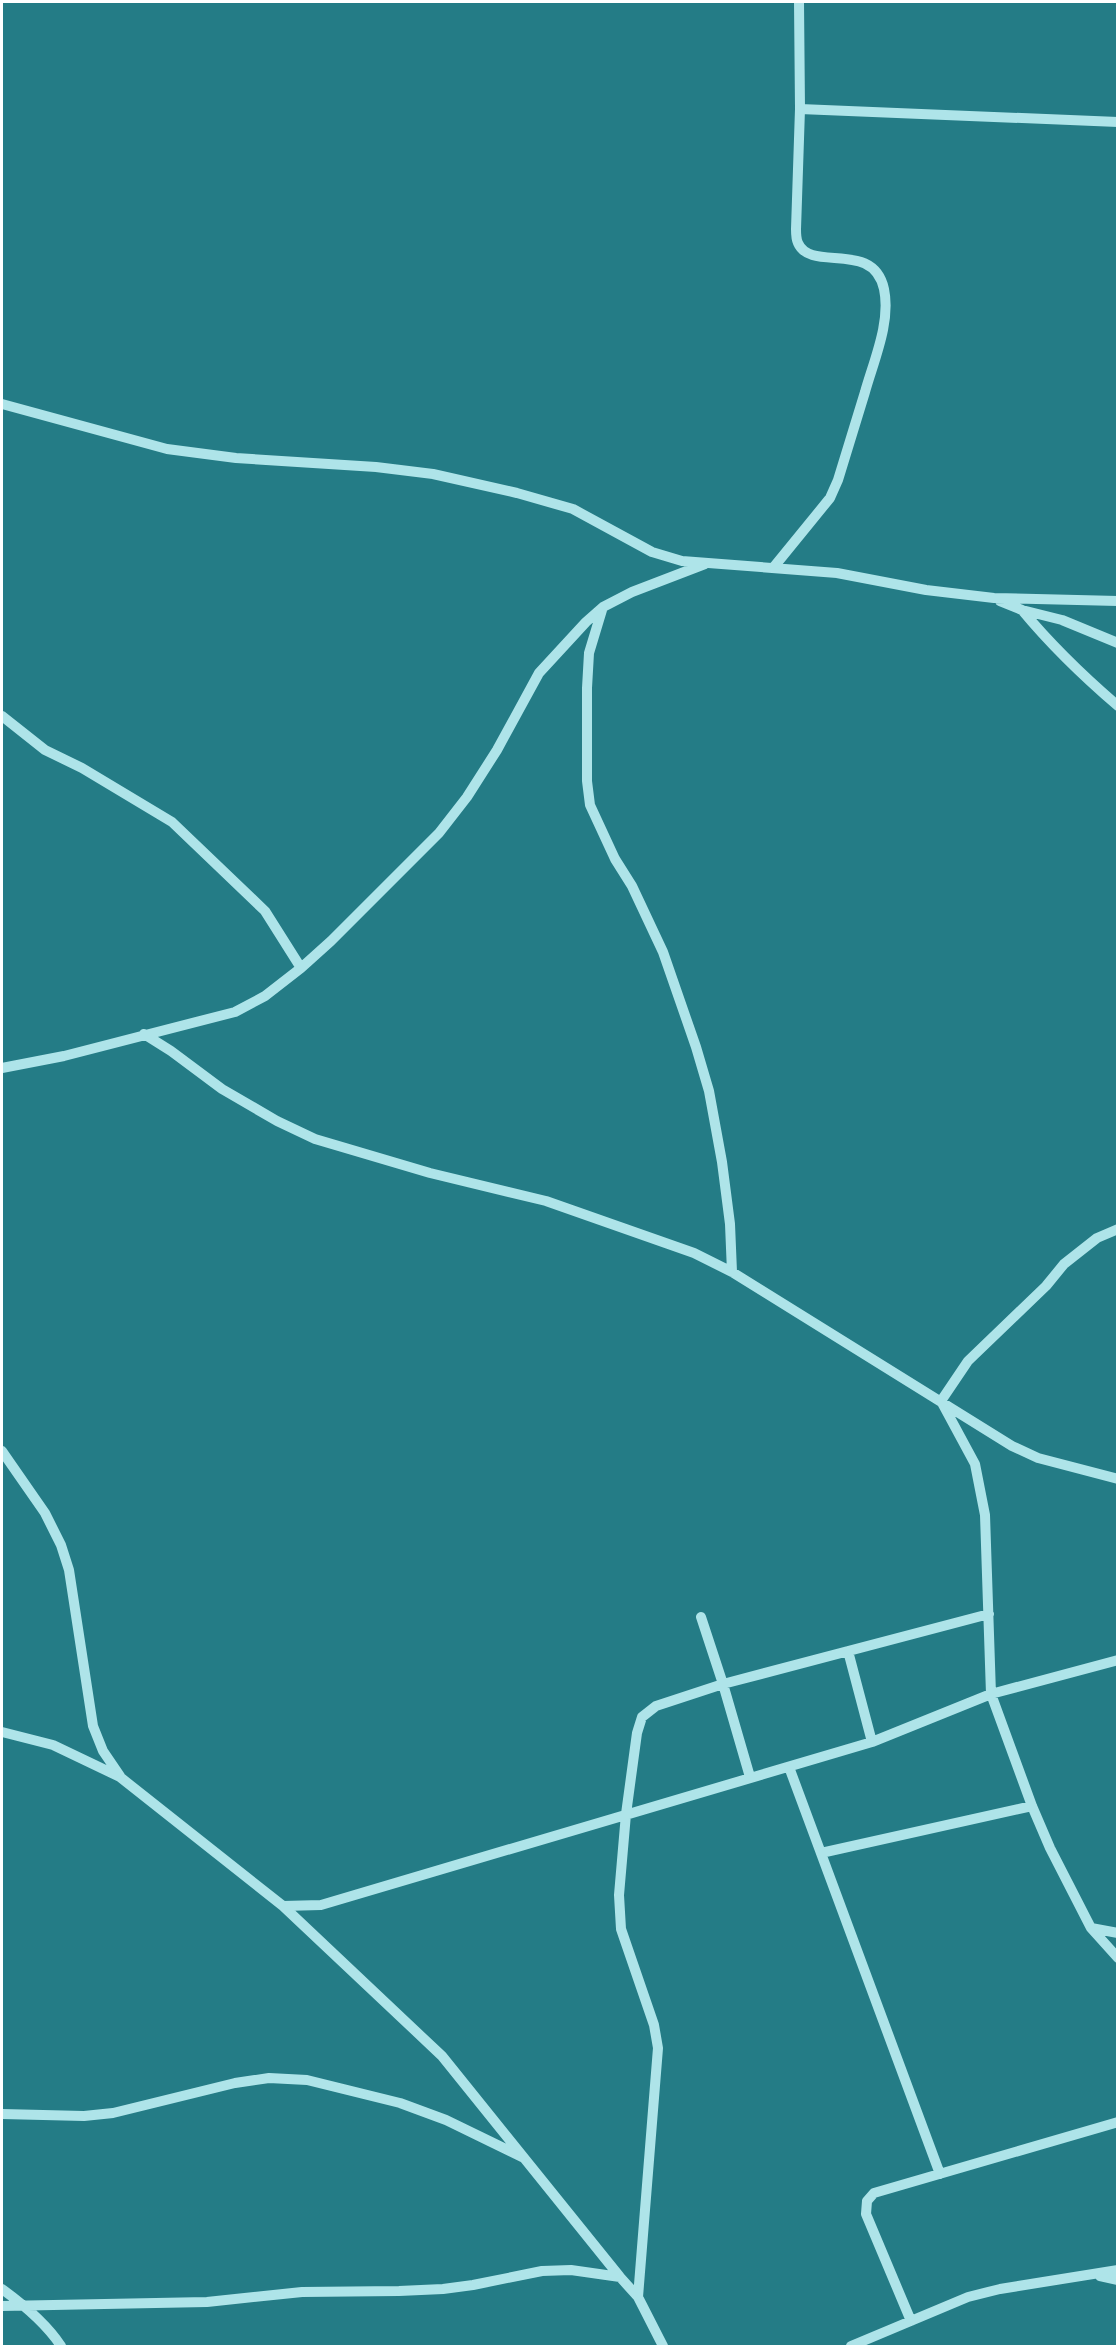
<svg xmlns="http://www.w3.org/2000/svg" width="1119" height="2348" viewBox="0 0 1119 2348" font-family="'Fira Sans Condensed',sans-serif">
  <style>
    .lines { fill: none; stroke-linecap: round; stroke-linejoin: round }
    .minor { stroke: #aee4e9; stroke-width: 10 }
  </style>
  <rect width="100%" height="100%" fill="#247c86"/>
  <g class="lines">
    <path class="minor" d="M800 109 1118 122
      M2 404 167 449 236 458 376 467 433 474 517 493 573 509 652 552 682 561 837 573 926 590 994 598 1118 601
      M773 568 830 498 838 480C847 450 856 421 865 392 874 360 891 322 884 289 873 239 811 273 798 243 796 239 796 233 796 229L800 109 799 2
      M1000 601 1022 610 1062 620 1118 643
      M602 610 589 653 587 688V781L590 805 615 859 632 886 663 952 696 1047 709 1091 722 1162 730 1224 732 1272
      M1022 610C1051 645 1083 676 1118 706
      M2 716 45 750 82 768 172 822 265 911 301 968
      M144 1034 171 1051 222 1089 277 1121 315 1139 430 1173 546 1201 694 1253 732 1272 1012 1446 1038 1458 1118 1479
      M2 1068 64 1056 235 1012 265 996 301 968 331 941 439 833 467 797 497 750 539 673 586 622 603 607 632 592 705 564
      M1118 1229 1097 1238 1064 1264 1046 1286 968 1361 941 1401 975 1464 985 1515 991 1694 1032 1806 1050 1848 1091 1928 1118 1958
      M2 1451 45 1513 61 1545 69 1570 93 1726 103 1751 120 1776
      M701 1617 723 1684 750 1777
      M848 1651 872 1742
      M2 1732 53 1745 120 1777 283 1906 442 2056 620 2277 638 2297 663 2346
      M789 1767 940 2174
      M821 1853 1032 1806
      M283 1906 321 1905 872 1742 991 1694 1118 1660
      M1091 1928 1118 1933
      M2 2114 84 2116 113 2113 235 2083 269 2078 307 2080 400 2103 446 2120 522 2157
      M1100 2276 1118 2280
      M2 2289C24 2305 46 2323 61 2346
      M638 2297 658 2048 654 2025 621 1929 619 1895 626 1814 637 1733 642 1717 656 1706 723 1684 989 1614
      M2 2306 207 2302 302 2292 399 2291 443 2289 473 2285 542 2271 571 2270 620 2277
      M911 2321 866 2214 867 2201 874 2193 1118 2122
      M851 2346 968 2297 1000 2289 1118 2270"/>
  </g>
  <rect width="1119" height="2348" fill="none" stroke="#ffffff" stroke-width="6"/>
</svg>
